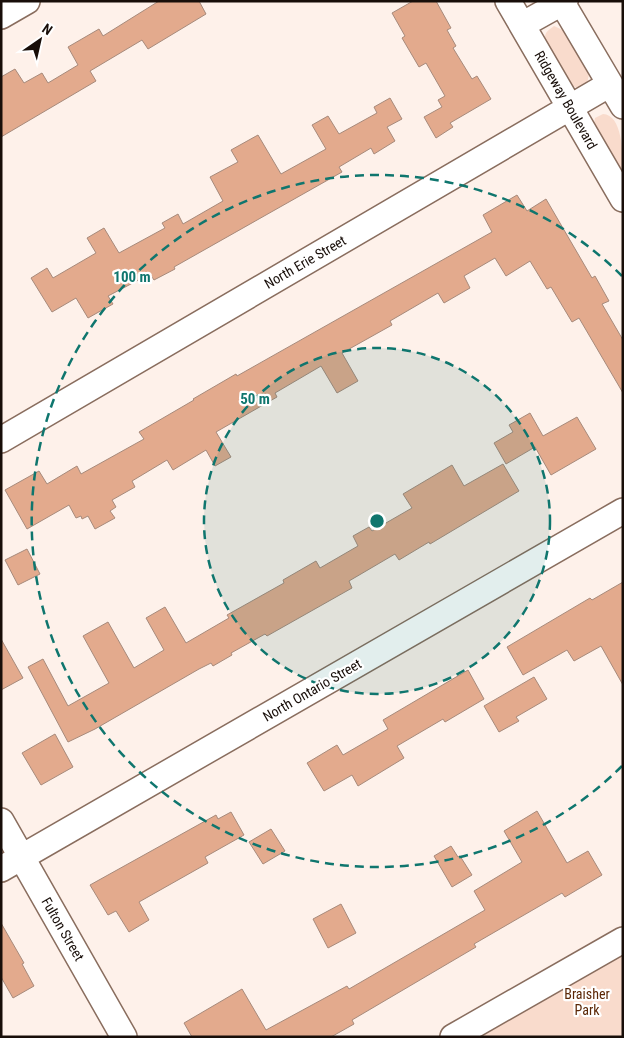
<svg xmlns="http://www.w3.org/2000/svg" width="624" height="1038" viewBox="0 0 624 1038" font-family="'Roboto Condensed',sans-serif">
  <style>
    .green { fill: #f9dbcc }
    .building { fill: #e3aa8d; stroke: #a78a7b }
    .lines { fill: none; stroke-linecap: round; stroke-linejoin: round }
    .minor-casing { stroke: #896d5e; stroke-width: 28 }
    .minor { stroke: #fff; stroke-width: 25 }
    .ring { fill: none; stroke: #0f766e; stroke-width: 2.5; stroke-dasharray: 9 6 }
    .labels { text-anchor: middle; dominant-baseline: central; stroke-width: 4.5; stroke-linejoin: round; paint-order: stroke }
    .street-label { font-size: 14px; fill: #180e09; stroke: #fff }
    .park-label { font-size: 14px; fill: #5b2706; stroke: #fff }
    .centre { fill: #0f766e; stroke: #fff; stroke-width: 2.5 }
    .ring-label { font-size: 15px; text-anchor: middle; font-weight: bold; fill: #0f766e; stroke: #fff; stroke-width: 4.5; stroke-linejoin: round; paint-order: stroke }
  </style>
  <rect width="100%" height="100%" fill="#fef1ea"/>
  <path class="green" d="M554 26 565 31 589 74 587 84C579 89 576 89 569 83L546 42C543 34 547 31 554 26Z
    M603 114C624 115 623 159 623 177L594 124 595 118Z
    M623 940V1037H463Z"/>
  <path class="building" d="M159 1H199L206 14 148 49 142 40 90 71 96 81 1 137V77L15 69 24 83 42 73 48 83 78 65 68 47 99 29 103 36Z
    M413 1H436L451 28 447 30 456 46 453 48 472 79 477 76 491 99 450 123 453 127 436 138 424 117 442 107 438 100 445 96 426 63 419 67 402 38 405 36 392 13Z
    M390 98 402 119 387 127 395 141 374 154 371 148 339 167 342 172 174 267 175 269 154 280 150 274 108 296 113 304 88 318 76 298 52 312 31 278 47 268 53 278 96 253 87 238 104 228 119 253 165 228 162 223 178 214 183 224 223 201 210 177 238 162 231 150 258 135 281 174 326 149 312 125 328 116 339 134 377 113 374 107Z
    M517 195 527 211 546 199 592 278 595 276 609 301 602 304 623 340V393L579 318 572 322 551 287 547 289 530 261 506 276 495 258 464 276 470 288 444 303 438 293 390 321 392 325 342 353 358 381 337 393 321 366 275 393 277 397 216 432 231 457 215 466 206 450 173 470 167 460 132 481 135 487 112 500 116 507 110 511 115 518 95 529 88 516 82 519 81 516 76 518 69 505 27 529 5 490 39 471 47 484 77 466 81 474 144 439 139 432 194 400 193 399 236 374 237 376 492 232 483 215Z
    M530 413 543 436 577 417 596 449 551 475 535 447 506 464 494 443 513 432 509 425Z
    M503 464 519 491 430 544 429 542 399 560 395 554 349 581 352 588 267 636 265 634 231 653 232 655 213 666 211 663 199 669 95 729 68 742 28 667 43 659 68 706 109 683 83 636 108 622 134 668 164 650 146 618 165 607 186 643 229 618 227 615 284 583 283 580 316 561 320 568 358 546 353 536 369 527 372 531 412 508 403 494 452 465 464 486Z
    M27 549 40 574 18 585 5 560Z
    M623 582V685L601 646 574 661 567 650 523 675 507 647 590 598 592 600Z
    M1 639 23 678 1 690Z
    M468 670 484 699 445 722 443 719 397 746 404 758 358 786 352 775 324 791 307 763 337 745 343 755 388 729 383 720Z
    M534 677 547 699 516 717 519 721 499 732 484 706Z
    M55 734 73 767 41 785 22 753Z
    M537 811 567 863 588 851 602 875 565 897 562 893 474 944 476 947 352 1020 354 1024 331 1037H192L184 1023 242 989 266 1030 347 986 349 989 485 910 474 891 522 862 504 831Z
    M231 812 244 835 205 857 208 863 139 902 149 920 129 932 116 911 108 915 90 885 216 815 218 819Z
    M271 829 285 851 263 864 249 842Z
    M451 846 458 857 460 856 472 875 452 887 434 856Z
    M341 904 356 933 328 948 313 919Z
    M1 923 24 963 22 964 34 986 13 998 1 977Z"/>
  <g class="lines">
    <g class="minor-casing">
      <path id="minor" d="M508 1 623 199
        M561 1 623 106
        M1 16 27 1
        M522 25 565 1
        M1 440 610 84
        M1 821 124 1037
        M1 869 623 511
        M453 1037 623 940"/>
    </g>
    <use href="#minor" class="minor"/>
  </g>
  <circle cx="377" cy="521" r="173" fill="#0f766e" fill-opacity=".12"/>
  <g class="ring">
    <circle cx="377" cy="521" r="173"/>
    <path d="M622 766A346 346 0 1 1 622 276"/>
  </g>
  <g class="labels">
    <g class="street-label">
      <text transform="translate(566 100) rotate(60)">Ridgeway Boulevard</text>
      <text transform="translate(305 262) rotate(-30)">North Erie Street</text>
      <text transform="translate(312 690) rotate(-30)">North Ontario Street</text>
      <text transform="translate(63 929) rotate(60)">Fulton Street</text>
    </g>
    <g class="park-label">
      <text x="587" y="994">Braisher<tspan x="587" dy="16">Park</tspan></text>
    </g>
  </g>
  <circle cx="377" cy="521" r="8" class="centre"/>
  <g class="ring-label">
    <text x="132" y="282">100 m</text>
    <text x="255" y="404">50 m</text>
  </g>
  <rect width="624" height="1038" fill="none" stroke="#180e09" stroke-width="5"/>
  <g transform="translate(40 40) rotate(34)" stroke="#ffffff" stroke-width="4" paint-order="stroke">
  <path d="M0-4L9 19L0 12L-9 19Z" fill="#180e09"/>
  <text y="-8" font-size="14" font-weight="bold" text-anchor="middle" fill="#180e09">N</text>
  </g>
</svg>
